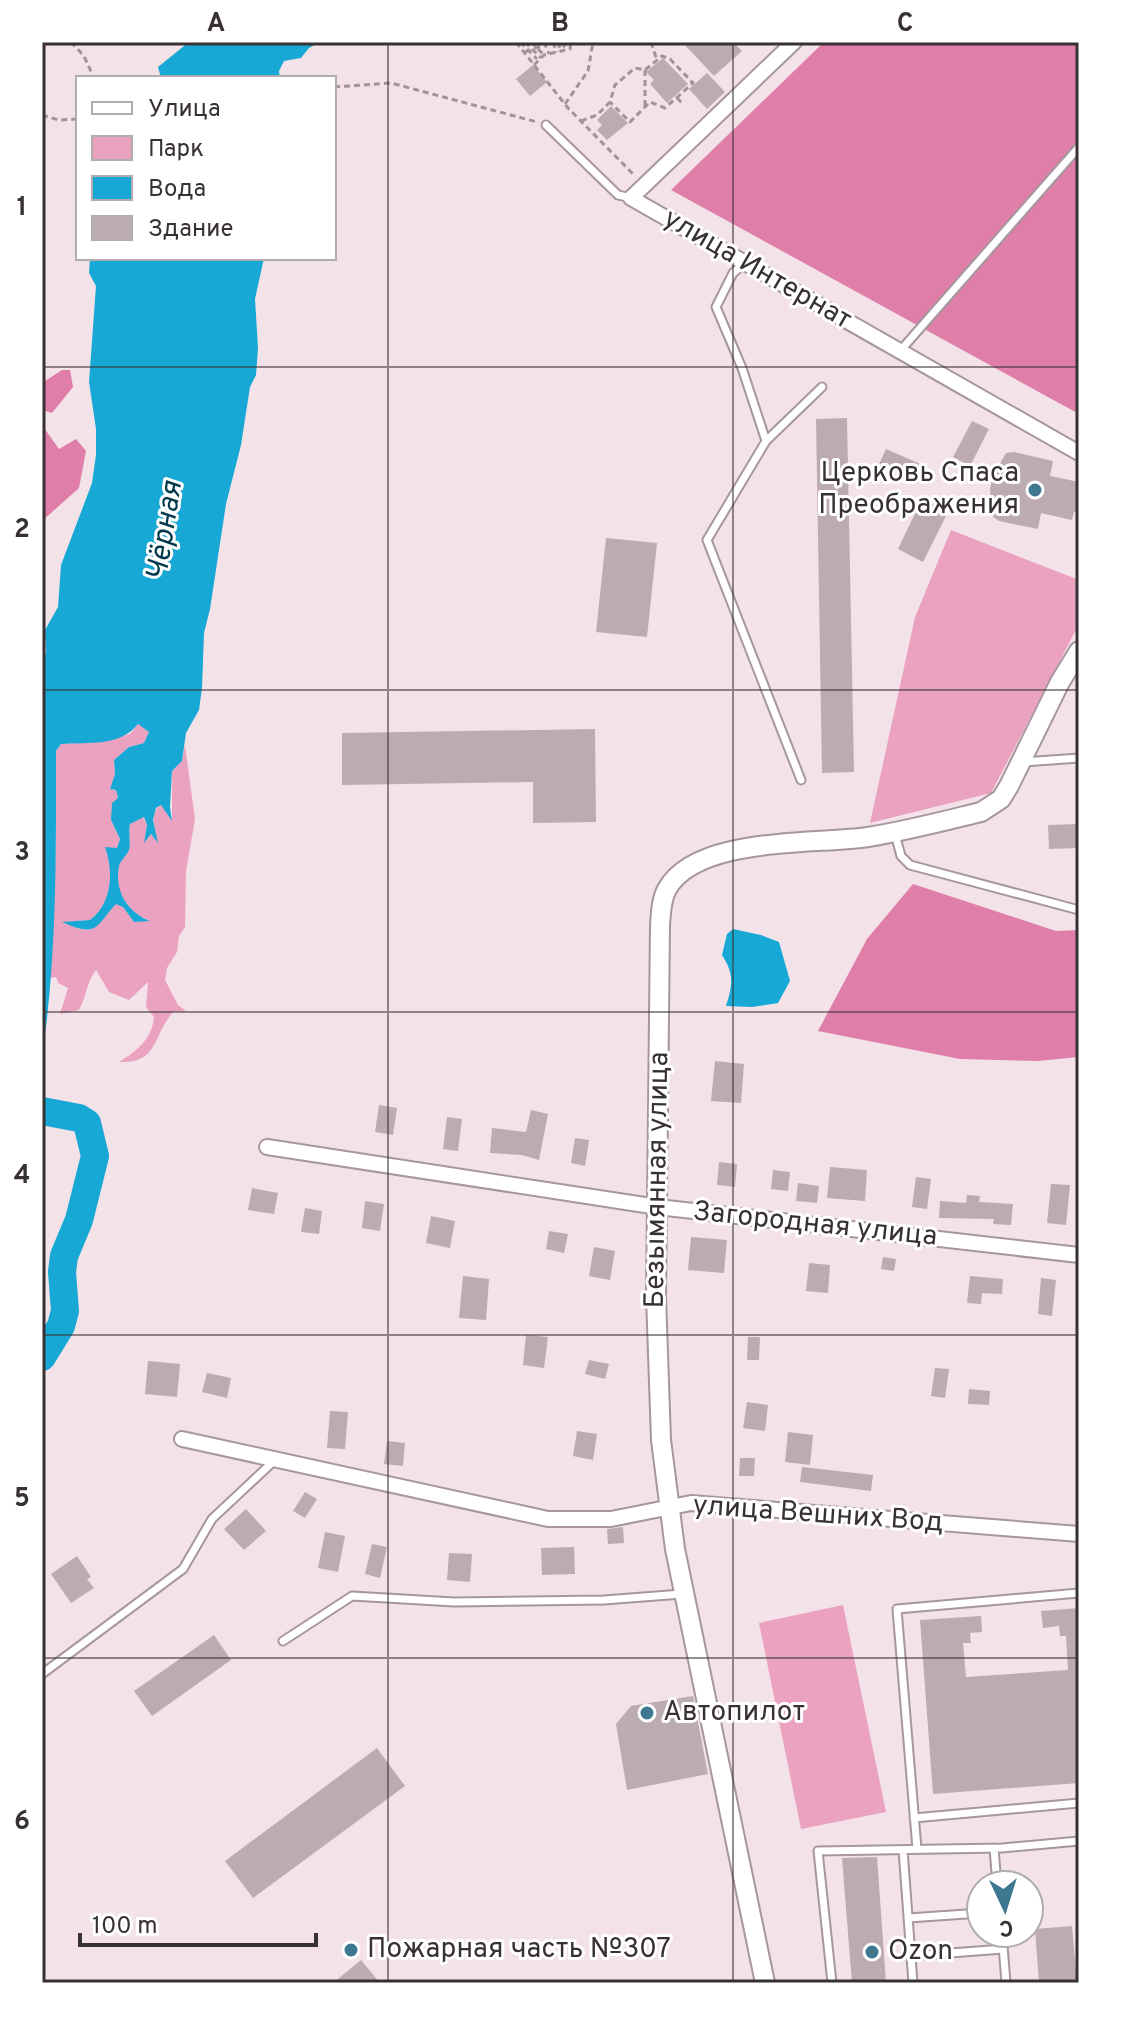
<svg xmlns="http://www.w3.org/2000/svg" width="1121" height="2025" viewBox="0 0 1121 2025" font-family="Overpass,sans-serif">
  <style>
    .green { fill: #eba2c1 }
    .forest { fill: #de7ea9 }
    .water { fill: #17a8d6 }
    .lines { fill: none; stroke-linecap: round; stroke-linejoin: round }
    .river { stroke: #17a8d6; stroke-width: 28 }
    .building { fill: #bcabb2 }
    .service-casing { stroke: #a7969d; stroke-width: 11 }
    .minor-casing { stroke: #a7969d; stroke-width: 18 }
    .tertiary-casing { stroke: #a7969d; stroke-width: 22 }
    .path { stroke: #a19499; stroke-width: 3; stroke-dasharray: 6 4; stroke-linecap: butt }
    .service { stroke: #fff; stroke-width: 7 }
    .minor { stroke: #fff; stroke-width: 14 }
    .tertiary { stroke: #fff; stroke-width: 18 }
    .grid { fill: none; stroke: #383134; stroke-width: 2; stroke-opacity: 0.55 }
    .poi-dot { fill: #3d7890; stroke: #fff; stroke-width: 3 }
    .labels { text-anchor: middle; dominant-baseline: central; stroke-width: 6; stroke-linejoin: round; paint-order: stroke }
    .street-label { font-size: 28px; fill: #383134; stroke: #fff }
    .poi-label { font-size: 28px; fill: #383134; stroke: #fff; text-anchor: start }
    .water-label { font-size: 30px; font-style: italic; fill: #00394c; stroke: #fff }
    .neatline { fill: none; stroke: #383134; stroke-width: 3 }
    .grid-label { font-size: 26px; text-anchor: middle; font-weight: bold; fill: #383134 }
  </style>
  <rect width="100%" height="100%" fill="#f4e2e9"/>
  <path class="green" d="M951 530 1079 580V624L991 793 870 823 915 617Z
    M138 724 149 732 144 743 129 747 114 760 115 774 110 789 116 790 118 799 111 820 120 839 117 848H106C114 873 112 903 90 920L64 922C96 940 97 924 116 903L123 907 134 922 148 920C127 912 109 884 120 861 126 850 123 863 128 851 131 843 128 833 130 824L143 817 147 825 145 841 151 834 157 841C155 828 149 813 161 805L172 819V771L182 761 185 745 195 819 186 871 185 927 179 936 177 952 167 968 165 980 178 1005 186 1011 173 1012C152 1037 158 1064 119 1062 137 1051 152 1039 154 1017L146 1007 148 982 129 1000 109 992 96 970C86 983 87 996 79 1010L60 1014 68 988 58 983 56 977 50 978 56 845V751L61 744 97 742 130 734Z
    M843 1605 886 1812 801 1829 759 1623Z"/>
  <path class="forest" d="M824 42H1079V414L671 190Z
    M62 370H70L73 387 52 413 42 410V383Z
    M42 425 59 449 76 439 86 451 79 488 42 521Z
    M913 884 1056 931 1079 930V1057L1037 1061 960 1059 818 1031 867 939Z"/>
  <path class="water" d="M189 42H320L309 48 301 58 284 61 279 71 280 78H161L158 67Z
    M90 258H264L255 299 258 348 256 375 250 387 241 445 226 504 210 609 204 633 202 688 199 710 186 733 182 761 172 771 170 807 172 821 161 805 156 808 153 820 158 843 151 834 144 843 147 825 144 817 130 824C128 833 131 842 129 850 127 856 121 859 119 866 114 890 127 912 150 921L134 922 123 907 116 904C95 927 98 938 62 922L90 920C112 903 114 872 105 847L117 848 120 839 111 820 112 803 118 798 116 790 110 789 115 774 114 760 129 747 144 743 149 732 138 724C120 747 88 742 61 744L56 751C56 845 57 942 45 1035L42 1036V666L46 652 45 630 58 607 61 565 92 483 96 455V429L89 382 96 286 89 273Z
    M733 929 761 935 779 942 790 981 778 1003 752 1007 726 1006C733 984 734 974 722 955L727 934Z
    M42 1101 80 1114 86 1112C98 1125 97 1139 95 1156 78 1122 80 1122 42 1119Z"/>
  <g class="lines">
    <path class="river" d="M42 1111 79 1118 87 1123 95 1156 79 1220 64 1256 62 1272 65 1311 61 1326 42 1357"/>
  </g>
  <path class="building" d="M682 42H733L742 51 714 76Z
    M663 58 688 84 667 103 650 84 654 80 646 72Z
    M533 65 547 82 530 96 516 79Z
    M707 73 725 92 707 109 689 89Z
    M611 106 628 123 607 140 597 130 602 125 597 120Z
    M847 418 854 772 822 773 816 419Z
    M972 421 989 429 970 466 953 457Z
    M886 449 927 467 920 483 879 464Z
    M1014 452 1053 461 1050 476 1079 482V513L1074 512 1072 520 1041 513 1038 529 999 521 992 516 990 489 993 476 1006 453Z
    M922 499 948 512 923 562 898 549Z
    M606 538 657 543 647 637 596 632Z
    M595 729 596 822 533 823V782L342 785V733Z
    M1079 824V848L1049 849 1048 825Z
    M715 1061 744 1064 741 1103 711 1101Z
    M379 1105 397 1108 393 1135 375 1132Z
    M531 1110 548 1114 539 1160 522 1155 490 1153 492 1128 526 1132Z
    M447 1117 462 1119 458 1151 443 1149Z
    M575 1138 589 1140 585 1166 571 1163Z
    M719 1162 737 1164 735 1187 717 1185Z
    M830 1167 867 1170 865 1201 827 1198Z
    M773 1170 790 1172 788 1191 771 1189Z
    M916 1177 931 1179 927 1209 912 1207Z
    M798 1183 819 1186 817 1203 796 1201Z
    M1051 1184 1070 1185 1066 1225 1047 1223Z
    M252 1188 278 1193 274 1214 248 1210Z
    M967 1195 980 1196 979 1202 1013 1204 1011 1225 993 1224 994 1219 939 1218 940 1201 966 1203Z
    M365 1201 384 1204 380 1231 362 1228Z
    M305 1208 322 1211 319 1234 301 1232Z
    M431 1216 455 1221 450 1248 426 1243Z
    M549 1231 568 1234 564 1253 546 1249Z
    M691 1237 727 1240 724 1273 688 1270Z
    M594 1247 615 1251 610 1280 589 1276Z
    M883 1257 896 1259 894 1271 881 1269Z
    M809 1263 830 1265 828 1293 806 1291Z
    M463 1276 489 1279 486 1320 459 1318Z
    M970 1276 1003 1279 1002 1294 982 1293 981 1304 967 1303Z
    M1041 1278 1056 1280 1052 1316 1038 1314Z
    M526 1335 548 1337 544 1368 523 1365Z
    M748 1337H760L759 1360H747Z
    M589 1360 609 1364 605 1379 585 1374Z
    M148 1361 180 1364 177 1397 145 1394Z
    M935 1368 949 1369 945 1398 931 1396Z
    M207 1373 231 1378 227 1398 202 1392Z
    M969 1389 990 1391 989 1405 968 1404Z
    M747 1402 768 1405 765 1431 743 1428Z
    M330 1411 348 1412 345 1449 327 1448Z
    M577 1431 597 1434 593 1460 573 1456Z
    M788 1432 813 1435 810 1465 785 1462Z
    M387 1441 405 1443 403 1466 384 1464Z
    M740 1458H755L754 1476H739Z
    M802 1467 873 1475 871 1491 800 1482Z
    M305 1492 317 1499 305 1518 293 1511Z
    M246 1509 266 1531 244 1550 224 1529Z
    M623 1527 624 1543 608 1544 607 1529Z
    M325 1532 345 1536 338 1572 318 1568Z
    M372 1544 387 1547 380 1578 365 1574Z
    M574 1547 575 1574 542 1575 541 1548Z
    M449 1553 472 1554 470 1582 447 1580Z
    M77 1556 91 1577 87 1579 94 1588 71 1603 51 1574Z
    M1079 1608V1783L933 1794 920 1620 981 1616 982 1632 970 1633 971 1643H963L966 1677 1068 1670 1066 1636H1060L1059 1626 1043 1628 1041 1611Z
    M214 1635 231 1660 152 1716 134 1691Z
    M693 1696 708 1774 627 1790 616 1724 631 1706Z
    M377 1748 405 1786 253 1898 225 1861Z
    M877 1857 886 1983H852L842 1858Z
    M1072 1926 1077 1983H1039L1035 1929Z
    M361 1960 380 1983H333Z"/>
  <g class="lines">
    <g class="service-casing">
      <path id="service" d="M546 125 618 195 631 198
        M745 263 733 273 716 307 742 368 766 441
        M900 351 1079 147
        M1023 762 1079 758
        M801 780 707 540 766 441 822 387
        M895 834 901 856 910 865 1079 910
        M283 1641 352 1596 454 1602 604 1600 682 1594
        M42 1674 183 1569 212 1519 276 1459
        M914 1818 1079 1803
        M994 1848 997 1885
        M917 1849 897 1609 1079 1593
        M903 1850 913 1983
        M908 1918 981 1913
        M1002 1933 1006 1983
        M911 1956 1003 1949
        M832 1983 818 1851 1002 1848 1079 1841"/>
    </g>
    <g class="minor-casing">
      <path id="minor" d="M794 42 631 198 1079 453
        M267 1147 658 1207 1079 1255
        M182 1439 548 1519H611L691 1503 1079 1534"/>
    </g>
    <g class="tertiary-casing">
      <path id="tertiary" d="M765 1983 675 1549 661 1440 656 1296 660 925C661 913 661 900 667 889 697 836 814 845 868 837 906 831 944 821 981 812L1001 799 1009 786 1060 682 1079 651"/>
    </g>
    <path class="path" d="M71 42 84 56 94 78
      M516 42 568 108 633 174
      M520 42 537 59
      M525 42 541 58
      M531 42 544 55
      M544 42 549 54
      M553 42 557 52
      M558 42 561 51
      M562 42 566 50
      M651 42 657 60
      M525 52 551 42
      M534 65 544 55 570 49 571 42
      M645 70V107
      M334 87 391 83 537 122
      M677 98 683 104
      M565 104 588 71 593 42
      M42 115 59 120 78 119
      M581 121 597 115 610 102 615 85 635 68 645 70 662 56 670 59 693 83 665 108 650 102 630 122 610 102"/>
    <use href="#service" class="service"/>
    <use href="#minor" class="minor"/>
    <use href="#tertiary" class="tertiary"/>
  </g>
  <path class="grid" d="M388 42V1983M733 42V1983M42 367H1079M42 690H1079M42 1012H1079M42 1335H1079M42 1658H1079"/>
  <g class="poi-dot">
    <circle cx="1035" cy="490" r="8"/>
    <circle cx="647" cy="1713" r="8"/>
    <circle cx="351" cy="1950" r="8"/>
    <circle cx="872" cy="1952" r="8"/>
  </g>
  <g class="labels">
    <g class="street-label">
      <text transform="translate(757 270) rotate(30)">улица Интернат</text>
      <text transform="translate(658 1180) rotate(-89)">Безымянная улица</text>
      <text transform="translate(815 1225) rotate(6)">Загородная улица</text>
      <text transform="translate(818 1515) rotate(4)">улица Вешних Вод</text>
    </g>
    <g class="poi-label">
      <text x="1019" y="474" text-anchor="end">Церковь Спаса<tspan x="1019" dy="32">Преображения</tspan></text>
      <text x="663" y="1713">Автопилот</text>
      <text x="367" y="1950">Пожарная часть №307</text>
      <text x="888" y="1952">Ozon</text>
    </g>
    <g class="water-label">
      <text transform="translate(166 531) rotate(-81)">Чёрная</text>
    </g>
  </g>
  <rect width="1121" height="2025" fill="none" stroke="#ffffff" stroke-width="88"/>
  <rect x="76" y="76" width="260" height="184" fill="#ffffff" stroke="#afadae" stroke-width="2"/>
  <rect x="92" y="102" width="40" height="12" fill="#ffffff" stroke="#afadae" stroke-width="2"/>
  <text x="148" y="116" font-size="24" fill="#383134">Улица</text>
  <rect x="92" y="136" width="40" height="24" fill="#eba2c1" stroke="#afadae" stroke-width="2"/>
  <text x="148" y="156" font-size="24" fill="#383134">Парк</text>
  <rect x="92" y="176" width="40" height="24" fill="#17a8d6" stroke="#afadae" stroke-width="2"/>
  <text x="148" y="196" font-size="24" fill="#383134">Вода</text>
  <rect x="92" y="216" width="40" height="24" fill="#bcabb2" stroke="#afadae" stroke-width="2"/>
  <text x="148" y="236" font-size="24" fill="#383134">Здание</text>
  <g transform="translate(1005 1909) rotate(176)"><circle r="38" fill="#ffffff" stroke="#afadae" stroke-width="2"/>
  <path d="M0-6L14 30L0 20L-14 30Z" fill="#3d7890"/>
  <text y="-12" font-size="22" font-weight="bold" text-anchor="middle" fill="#383134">С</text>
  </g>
  <path d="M80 1933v12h236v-12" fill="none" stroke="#383134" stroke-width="4"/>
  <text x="92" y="1933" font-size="24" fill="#383134" stroke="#ffffff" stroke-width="6" paint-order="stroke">100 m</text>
  <rect x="44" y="44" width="1033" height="1937" class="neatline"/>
  <g class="grid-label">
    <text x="216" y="31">A</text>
    <text x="560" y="31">B</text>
    <text x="905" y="31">C</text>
    <text x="22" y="215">1</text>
    <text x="22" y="537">2</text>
    <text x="22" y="860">3</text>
    <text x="22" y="1183">4</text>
    <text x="22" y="1506">5</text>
    <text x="22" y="1829">6</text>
  </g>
</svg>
